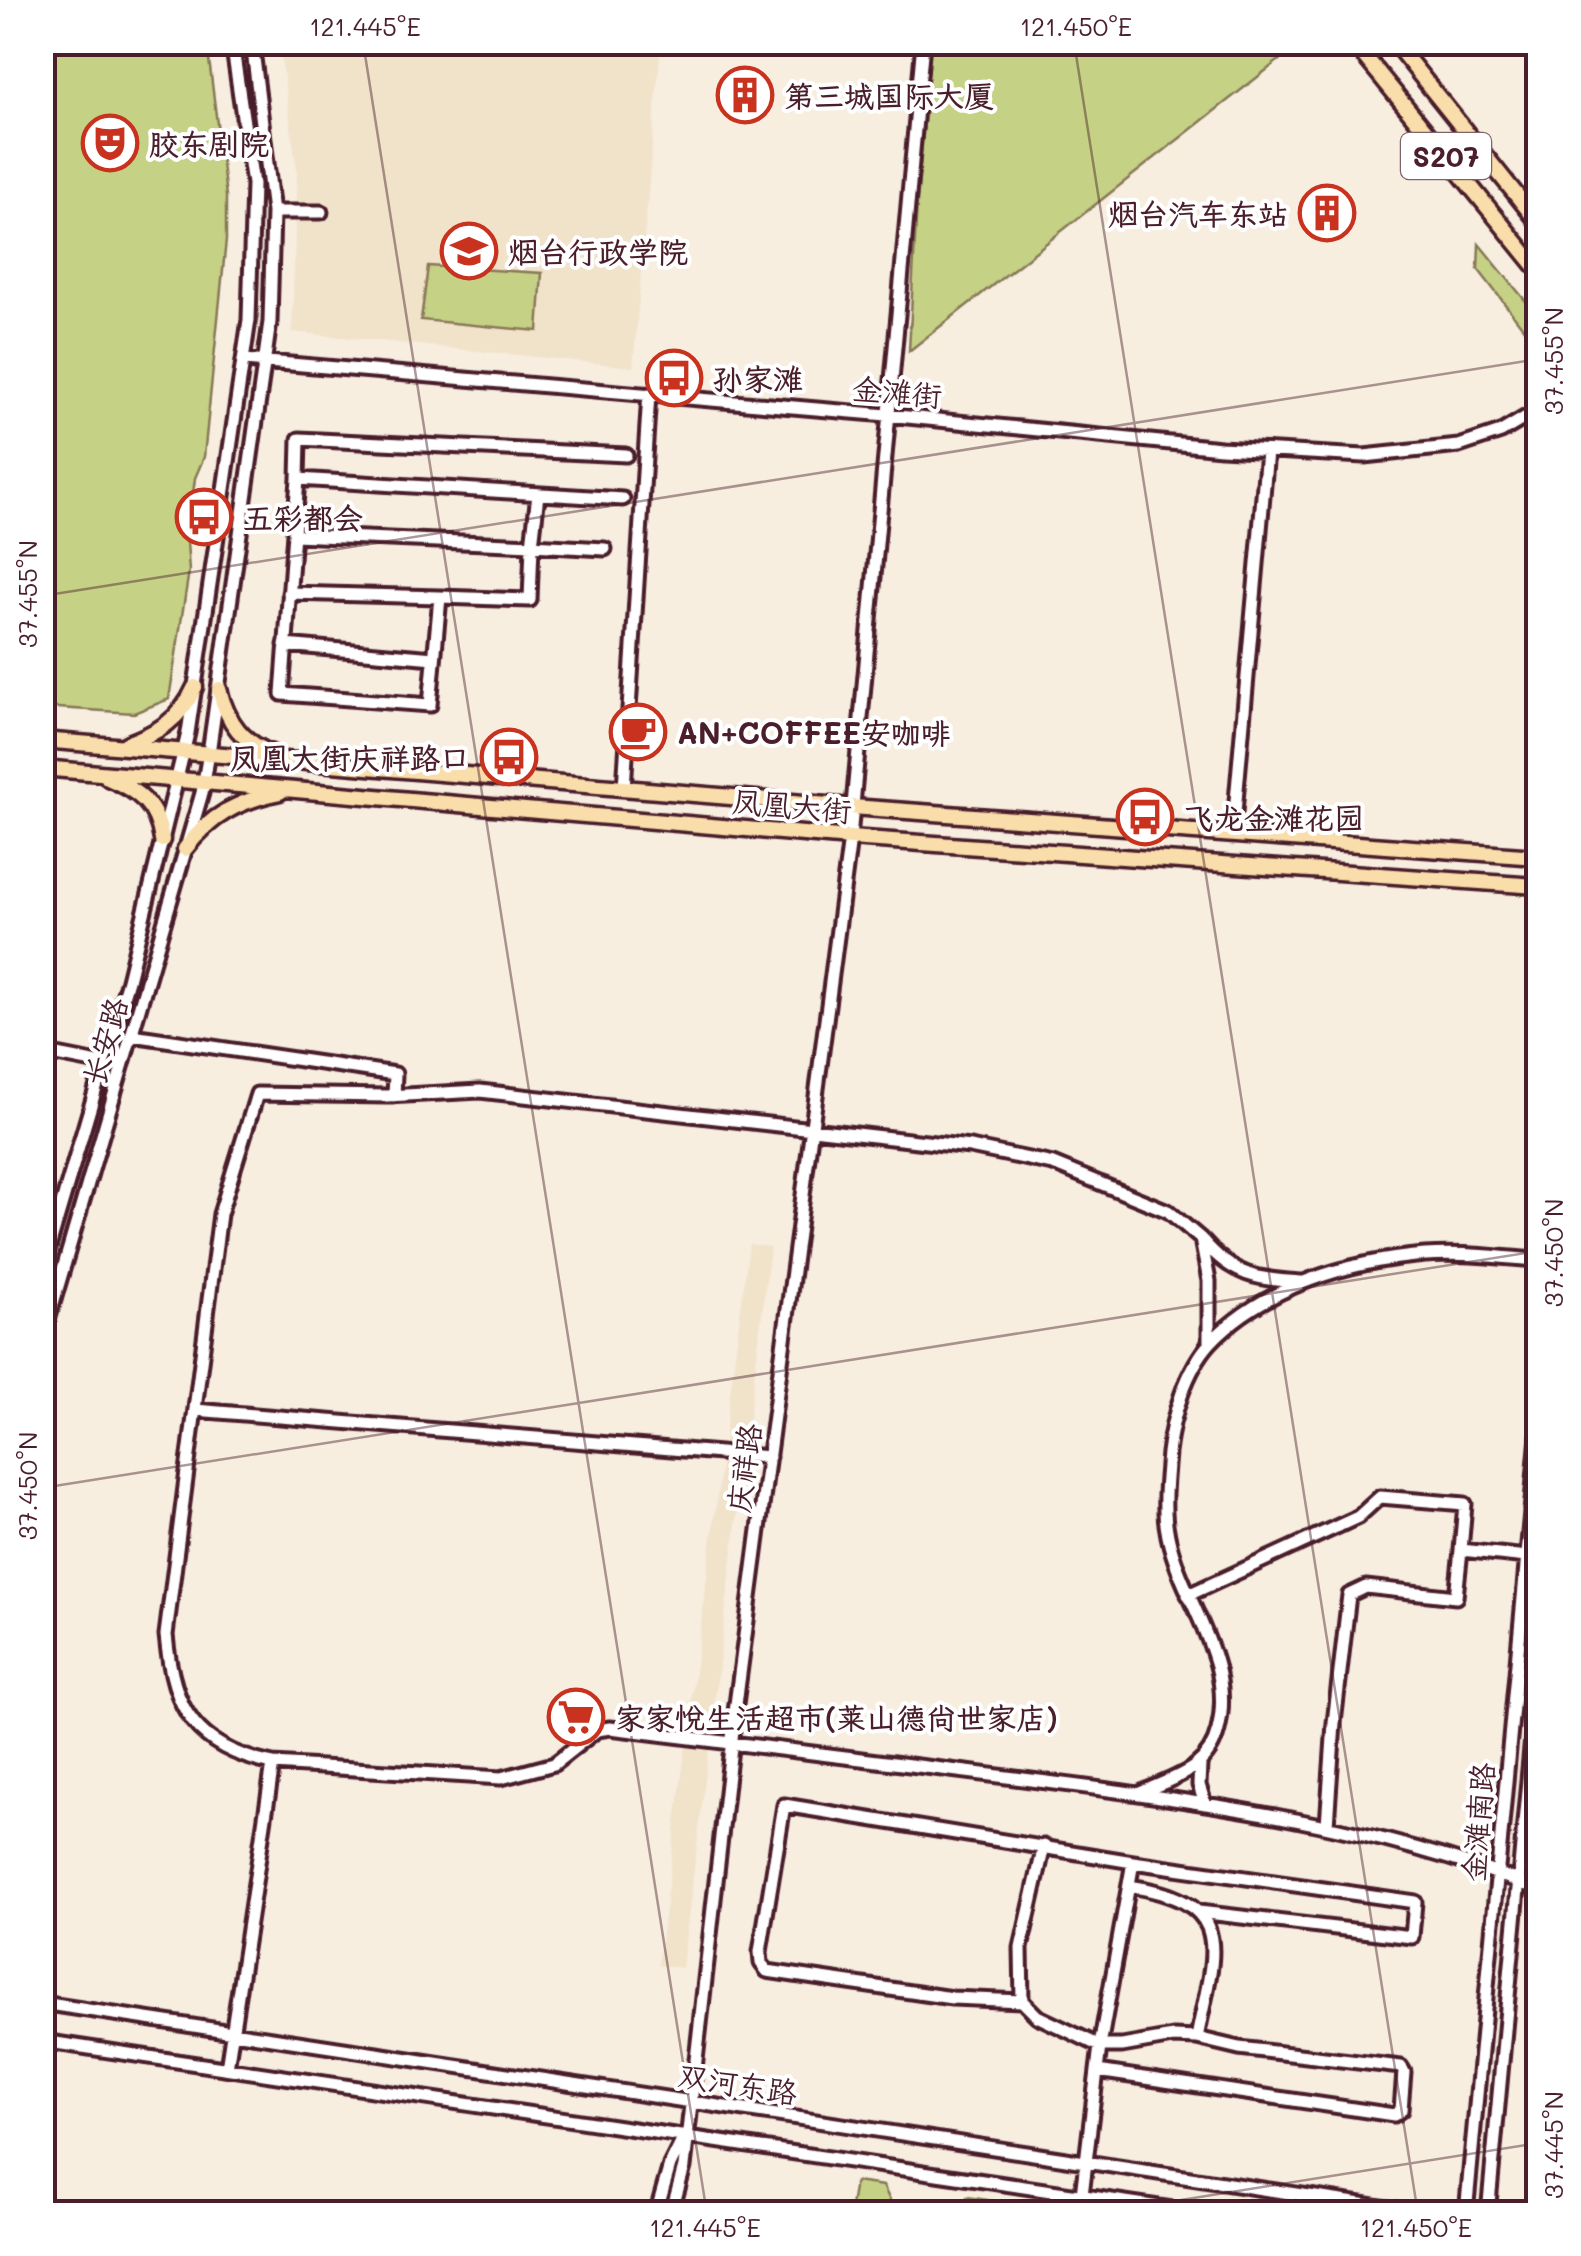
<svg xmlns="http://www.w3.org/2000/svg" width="1581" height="2256" viewBox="0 0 1581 2256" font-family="Mali,'LXGW WenKai TC',sans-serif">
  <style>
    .built { fill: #f1e2ca }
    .green { fill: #c5d185; stroke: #887858; stroke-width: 2.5 }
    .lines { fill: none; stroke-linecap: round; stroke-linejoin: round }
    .minor-casing { stroke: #4a1f2b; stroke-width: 19 }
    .major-casing { stroke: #4a1f2b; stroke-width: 21 }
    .minor { stroke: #fff; stroke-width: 11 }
    .major { stroke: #f9deab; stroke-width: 14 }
    .ticks { fill: none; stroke: #4a1f2b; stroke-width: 2.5; stroke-opacity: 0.45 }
    .labels { text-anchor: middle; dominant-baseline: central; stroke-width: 8; stroke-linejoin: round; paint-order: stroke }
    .shield { fill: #fff; stroke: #80626b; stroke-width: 2.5 }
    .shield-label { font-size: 28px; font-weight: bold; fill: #4a1f2b }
    .poi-label { font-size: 30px; font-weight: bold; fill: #4a1f2b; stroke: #fff; text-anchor: start }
    .street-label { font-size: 30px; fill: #4a1f2b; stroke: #fff }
    .neatline { fill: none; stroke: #4a1f2b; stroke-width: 4 }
    .ticks-label { font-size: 25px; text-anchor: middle; fill: #4a1f2b }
  </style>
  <rect width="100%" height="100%" fill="#f7eee0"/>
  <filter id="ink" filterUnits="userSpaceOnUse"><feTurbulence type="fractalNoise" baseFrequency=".01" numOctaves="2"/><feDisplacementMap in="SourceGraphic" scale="20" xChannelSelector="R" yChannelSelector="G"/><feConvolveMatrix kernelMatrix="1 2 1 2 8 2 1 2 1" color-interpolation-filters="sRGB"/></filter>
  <g filter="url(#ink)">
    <path class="built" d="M279 43H661L633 367 292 332 297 170Z
      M749 1244 770 1247 682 1968 658 1965Z"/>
    <path class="green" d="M42 43H207L226 196V240L204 457 195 478 187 541 189 571 169 699 134 713 43 707Z
      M931 43V42L1301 43 909 351 917 202Z
      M1479 244 1538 316V347L1478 269Z
      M428 266 542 273 538 331 421 320Z
      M855 2182 883 2186 896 2213H850Z
      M967 2197 1077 2213H955Z"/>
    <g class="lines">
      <g class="minor-casing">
        <path id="minor" d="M273 212H321
          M244 360 887 415 1221 448 1364 456 1459 446 1501 432 1538 410
          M298 479 282 694 430 705 440 597 530 600 532 545 605 549
          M623 499 298 479 299 439 626 455
          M294 535 532 545 538 494
          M289 593 440 597
          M285 645 434 658
          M624 788 649 394
          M1233 835 1267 451
          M132 1035 395 1074 394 1096
          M42 1052 103 1064
          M1203 1241C1233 1276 1256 1279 1301 1282
          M42 1271 128 980 188 733 249 320 253 184 232 42
          M42 1341 202 793 209 753 270 322 273 212 252 42
          M195 1410 769 1457
          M1188 1595 1358 1517 1380 1497 1465 1504 1461 1550
          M273 1764C196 1748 173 1711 166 1635L220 1214 257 1094 387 1096 480 1091 970 1147 1053 1164 1168 1211 1201 1239 1209 1281V1343
          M1200 1765 1199 1785 1205 1804
          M1140 1793C1174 1777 1208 1771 1218 1730 1236 1658 1182 1603 1168 1536 1162 1509 1166 1480 1168 1453 1172 1417 1186 1369 1211 1342 1264 1286 1351 1261 1425 1255 1462 1252 1502 1258 1538 1260
          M1327 1825 1334 1723 1349 1595 1366 1587 1456 1597 1461 1550 1527 1557 1538 1570
          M1129 1886C1240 1903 1213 1953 1197 2038
          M1022 2001 1021 1948 1044 1846
          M42 2003 1427 2214
          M42 2041 1206 2214
          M227 2068 273 1764 501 1778 554 1764 597 1730 610 1728C745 1745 880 1762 1015 1778 1192 1800 1372 1823 1538 1889
          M1097 2071 1394 2115 1401 2110 1404 2072 1401 2067 1239 2048 1197 2038 1173 2037 1122 2046H1100L1037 2016 1022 2001 952 1998 767 1971 761 1963 760 1952 784 1805 1133 1862 1415 1902 1412 1937 1199 1912
          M1082 2195 1100 2046 1133 1862
          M656 2214 670 2165 683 2139
          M671 2214 684 2167 735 1712 850 838 923 42
          M1466 2214 1538 1436
          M1488 2214 1538 1672"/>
      </g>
      <g class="major-casing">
        <path id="major" d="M1353 42 1538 269
          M1394 42 1538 222
          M219 689C227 722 243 744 276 755
          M42 740 852 807 1538 857
          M126 744C159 732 180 720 195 687
          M42 768 850 838 1538 886
          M108 778C139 791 157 805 162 840
          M185 849C211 815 238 801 280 792"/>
      </g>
      <use href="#minor" class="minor"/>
      <use href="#major" class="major"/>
    </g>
  </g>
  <path class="ticks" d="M363 42 707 2214M1074 42 1418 2214M42 596 1538 359M42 1488 1538 1251M1093 2214 1538 2143"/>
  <defs>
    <g id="building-ring" transform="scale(2.875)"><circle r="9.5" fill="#fff" stroke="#c8321e" stroke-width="1.5"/><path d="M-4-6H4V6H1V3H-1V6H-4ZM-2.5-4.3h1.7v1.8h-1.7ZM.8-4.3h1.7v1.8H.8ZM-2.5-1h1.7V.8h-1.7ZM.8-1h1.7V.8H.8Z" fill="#c8321e"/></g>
    <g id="theatre-ring" transform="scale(2.875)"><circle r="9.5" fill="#fff" stroke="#c8321e" stroke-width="1.5"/><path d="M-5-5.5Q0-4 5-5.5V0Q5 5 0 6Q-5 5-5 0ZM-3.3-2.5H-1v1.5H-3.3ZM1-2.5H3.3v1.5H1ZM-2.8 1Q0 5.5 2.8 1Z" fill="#c8321e"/></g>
    <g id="university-ring" transform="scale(2.875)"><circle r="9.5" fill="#fff" stroke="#c8321e" stroke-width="1.5"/><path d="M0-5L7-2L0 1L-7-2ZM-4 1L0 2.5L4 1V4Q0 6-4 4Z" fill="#c8321e"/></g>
    <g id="bus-ring" transform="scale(2.875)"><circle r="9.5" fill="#fff" stroke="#c8321e" stroke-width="1.5"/><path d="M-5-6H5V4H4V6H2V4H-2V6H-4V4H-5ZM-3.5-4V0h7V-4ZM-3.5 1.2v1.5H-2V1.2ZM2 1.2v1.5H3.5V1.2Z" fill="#c8321e"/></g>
    <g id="cafe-ring" transform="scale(2.875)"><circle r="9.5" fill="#fff" stroke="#c8321e" stroke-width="1.5"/><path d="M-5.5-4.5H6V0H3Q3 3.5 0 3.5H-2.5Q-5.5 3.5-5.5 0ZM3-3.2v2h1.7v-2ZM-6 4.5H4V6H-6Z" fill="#c8321e"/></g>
    <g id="supermarket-ring" transform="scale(2.875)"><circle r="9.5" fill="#fff" stroke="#c8321e" stroke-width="1.5"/><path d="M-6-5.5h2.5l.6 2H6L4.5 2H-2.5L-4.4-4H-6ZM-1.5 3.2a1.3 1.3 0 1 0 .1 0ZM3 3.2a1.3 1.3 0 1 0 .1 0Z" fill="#c8321e"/></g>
  </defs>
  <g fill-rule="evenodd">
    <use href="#building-ring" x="745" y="95"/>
    <use href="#theatre-ring" x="110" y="143"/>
    <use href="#building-ring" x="1327" y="213"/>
    <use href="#university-ring" x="469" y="251"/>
    <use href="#bus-ring" x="674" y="378"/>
    <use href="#bus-ring" x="204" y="517"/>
    <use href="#cafe-ring" x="638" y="732"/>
    <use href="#bus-ring" x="509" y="757"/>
    <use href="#bus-ring" x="1145" y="817"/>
    <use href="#supermarket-ring" x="576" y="1717"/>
  </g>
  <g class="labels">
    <rect class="shield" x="1401" y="133" width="90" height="46" rx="8"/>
    <g class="shield-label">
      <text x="1446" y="156">S207</text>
    </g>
    <g class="poi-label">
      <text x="784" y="95">第三城国际大厦</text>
      <text x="149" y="143">胶东剧院</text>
      <text x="1288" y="213" text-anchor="end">烟台汽车东站</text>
      <text x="508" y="251">烟台行政学院</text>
      <text x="713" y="378">孙家滩</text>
      <text x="243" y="517">五彩都会</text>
      <text x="677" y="732">AN+COFFEE安咖啡</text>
      <text x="470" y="757" text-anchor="end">凤凰大街庆祥路口</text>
      <text x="1184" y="817">飞龙金滩花园</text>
      <text x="615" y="1717">家家悦生活超市(莱山德尚世家店)</text>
    </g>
    <g class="street-label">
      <text transform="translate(897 391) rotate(5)">金滩街</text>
      <text transform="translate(792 805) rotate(5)">凤凰大街</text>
      <text transform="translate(104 1041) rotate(-74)">长安路</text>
      <text transform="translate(743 1468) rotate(-82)">庆祥路</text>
      <text transform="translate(1477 1822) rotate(-85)">金滩南路</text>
      <text transform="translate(738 2083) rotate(9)">双河东路</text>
    </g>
  </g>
  <rect width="1581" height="2256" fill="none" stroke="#fff" stroke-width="110"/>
  <rect x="55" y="55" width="1471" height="2146" class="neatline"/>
  <g class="ticks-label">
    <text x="365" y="36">121.445°E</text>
    <text x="1076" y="36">121.450°E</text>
    <text transform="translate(1554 361) rotate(-90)" y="9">37.455°N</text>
    <text transform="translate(28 594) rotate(-90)" y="9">37.455°N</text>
    <text transform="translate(1554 1253) rotate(-90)" y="9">37.450°N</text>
    <text transform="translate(28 1486) rotate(-90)" y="9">37.450°N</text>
    <text transform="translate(1554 2145) rotate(-90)" y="9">37.445°N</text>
    <text x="705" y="2237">121.445°E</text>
    <text x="1416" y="2237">121.450°E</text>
  </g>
</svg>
